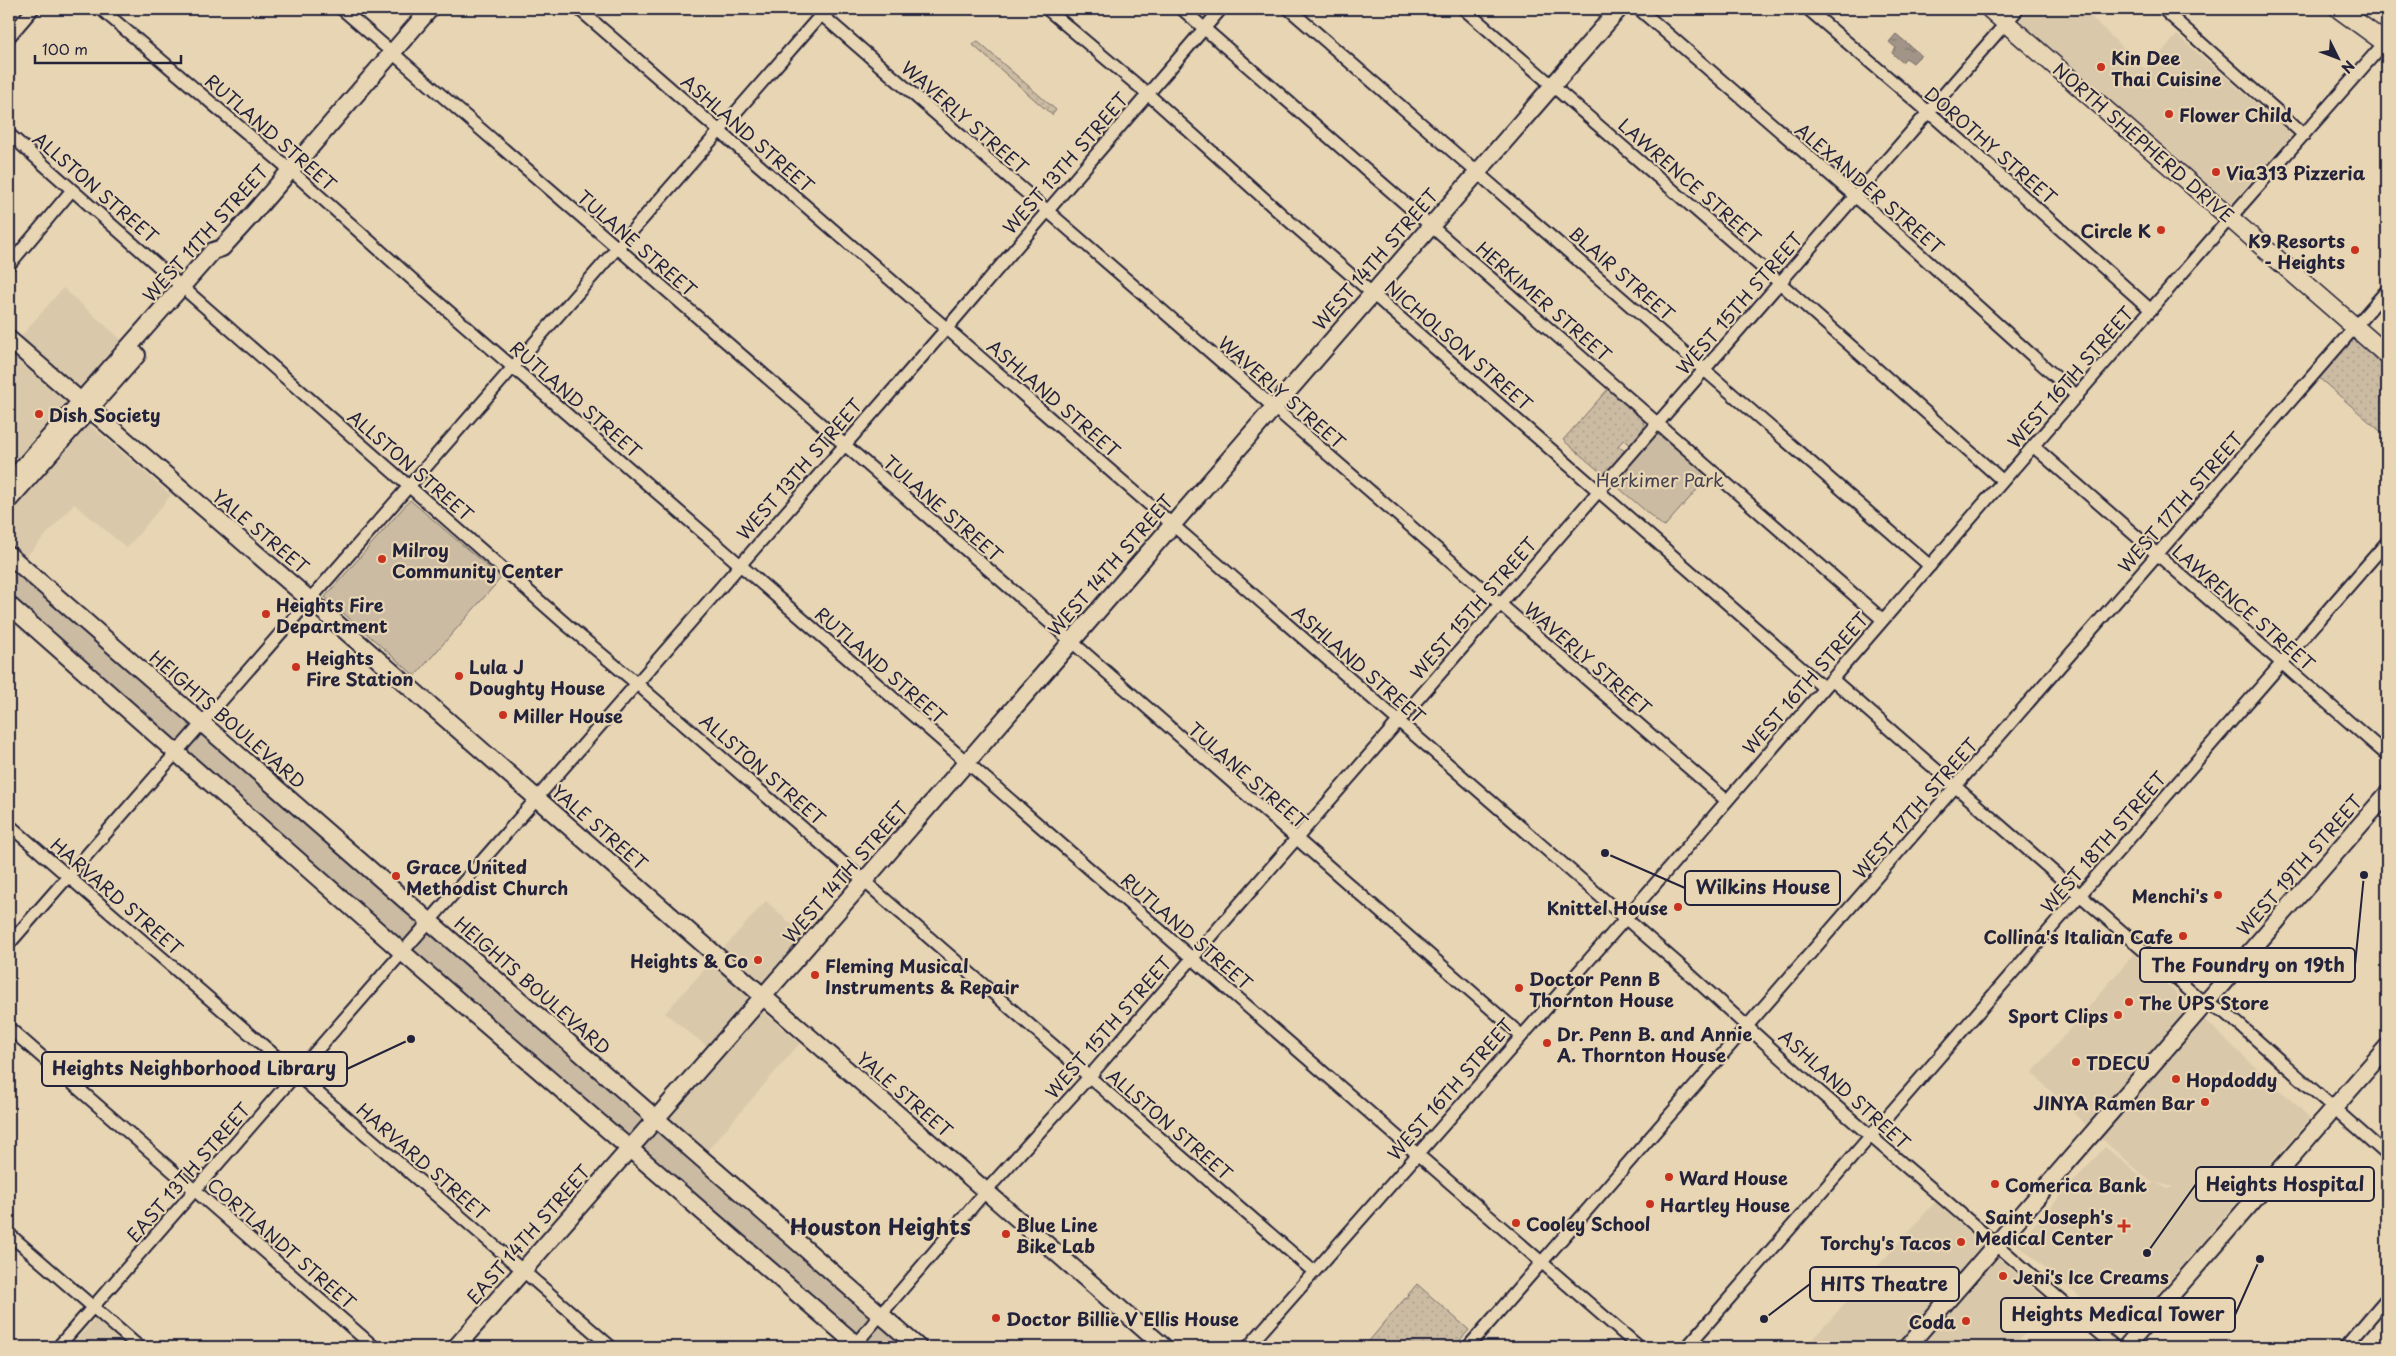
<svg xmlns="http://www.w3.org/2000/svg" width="2396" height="1356" viewBox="0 0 2396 1356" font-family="'Playpen Sans',sans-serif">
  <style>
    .built { fill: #d9c8aa }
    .grass { fill: url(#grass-dots); stroke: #766e6e }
    .park { fill: #cbbba2; stroke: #766e6e }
    .water { fill: url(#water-ripples); stroke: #6f6769 }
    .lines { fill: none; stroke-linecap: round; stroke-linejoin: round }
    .street-casing { stroke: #22223b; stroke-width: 15 }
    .secondary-casing { stroke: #22223b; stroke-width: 20 }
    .primary-casing { stroke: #22223b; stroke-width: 21 }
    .street { stroke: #e8d5b3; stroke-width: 11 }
    .secondary { stroke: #e8d5b3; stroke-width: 16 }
    .primary { stroke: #e8d5b3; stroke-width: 18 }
    .poi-dot { fill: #c8321e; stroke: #e8d5b3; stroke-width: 2 }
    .labels { text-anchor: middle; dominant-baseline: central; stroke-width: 4.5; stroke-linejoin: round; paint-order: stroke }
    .poi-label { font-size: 18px; font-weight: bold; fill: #22223b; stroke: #e8d5b3; text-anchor: start }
    .street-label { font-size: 18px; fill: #22223b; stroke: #e8d5b3 }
    .park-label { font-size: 18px; fill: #444150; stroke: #e8d5b3 }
    .district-label { font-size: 22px; font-weight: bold; fill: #22223b; stroke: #e8d5b3 }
    .leader { fill: none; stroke: #22223b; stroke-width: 2 }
    .callout-dot { fill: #22223b; stroke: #e8d5b3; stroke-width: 2 }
    .callout { fill: #e8d5b3; stroke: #22223b; stroke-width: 2 }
    .callout-label { font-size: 19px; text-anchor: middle; font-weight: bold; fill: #22223b }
  </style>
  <defs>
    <pattern id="grass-dots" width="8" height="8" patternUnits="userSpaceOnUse" patternTransform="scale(1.25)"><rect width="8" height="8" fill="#cbbba2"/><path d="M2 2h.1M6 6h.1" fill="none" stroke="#aea08c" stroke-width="1.8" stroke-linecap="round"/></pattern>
    <pattern id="water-ripples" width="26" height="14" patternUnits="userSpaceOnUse" patternTransform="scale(1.25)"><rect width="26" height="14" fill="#a29588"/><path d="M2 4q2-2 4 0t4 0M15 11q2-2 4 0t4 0" fill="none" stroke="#847970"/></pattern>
  </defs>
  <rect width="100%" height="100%" fill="#e8d5b3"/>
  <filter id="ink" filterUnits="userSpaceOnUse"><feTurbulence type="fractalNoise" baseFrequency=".02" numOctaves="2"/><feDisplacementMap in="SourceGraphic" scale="10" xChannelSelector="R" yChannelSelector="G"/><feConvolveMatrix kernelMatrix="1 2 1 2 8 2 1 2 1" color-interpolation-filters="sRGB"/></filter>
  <g filter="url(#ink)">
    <path class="built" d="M2003 9H2092L2088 14 2146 70 2177 35 2292 135 2229 206Z
      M63 288 124 342 68 406 171 495 127 548 74 504 26 557 9 542V350Z
      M766 901 803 935 748 999 800 1043 707 1151 667 1117 720 1057 665 1013Z
      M2134 954 2310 1118 2123 1333 2017 1244 2105 1147 2151 1185 2154 1182 2168 1189 2173 1187 2150 1181 2085 1124 2032 1073Z
      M1935 1202 2051 1304 2013 1347H1806Z
      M95 1319 127 1347H70Z"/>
    <path class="grass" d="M977 41 1056 110 1052 115 973 45Z
      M2354 338 2387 366V437L2319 378Z
      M1608 389 1643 418 1644 426 1631 446 1624 439 1618 446 1626 452 1605 476 1563 440Z
      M1417 1284 1469 1330 1454 1347H1364Z"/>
    <path class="park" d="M1659 435 1709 476 1664 527 1612 482 1654 436Z
      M410 500 501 578 415 676 325 597Z
      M9 564 909 1347H869L403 942 175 739 9 598Z"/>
    <path class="water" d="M1896 34 1921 55 1913 63 1906 58 1902 62 1892 53 1896 48 1889 42Z"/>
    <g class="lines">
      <g class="street-casing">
        <path id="street" d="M101 9 296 175 423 289 1639 1347
          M342 9 1071 641 1521 1035
          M579 9 1685 970 1808 1082 2115 1347
          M815 9 1727 801
          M1047 9 1149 95 1280 213 1824 688
          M1182 9 1883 620
          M1289 9 1930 566
          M1464 9 1780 283 2003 481
          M1639 9 1864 204 2077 396
          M1808 9 1939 121 2151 310
          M2163 9 2304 135
          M9 37 33 9
          M9 134 182 287
          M9 265 72 190
          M189 293 568 626 636 683 1314 1272
          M2033 446 2387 755
          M1832 679 2205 1004 2226 1013 2387 1155
          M9 825 611 1347
          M9 944 826 9
          M9 1028 374 1347
          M9 1234 139 1347
          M58 1347 947 328 1221 9
          M853 1347 985 1192 1089 1077 2018 9
          M1248 1347 1625 919 2223 226 2387 40
          M1468 1347 2387 290
          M1687 1347 2387 542
          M2345 1347 2387 1298"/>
      </g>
      <g class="secondary-casing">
        <path id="secondary" d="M9 339 310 600 1164 1347
          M9 483 213 251 222 248 250 217 430 9
          M9 500 137 355
          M9 555 918 1347
          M9 605 402 952 859 1347
          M456 1347 864 881 1619 9
          M1907 1347 2387 794
          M2126 1347 2387 1047"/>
      </g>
      <g class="primary-casing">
        <path id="primary" d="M1990 9 2387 355
          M2339 9 2387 44"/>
      </g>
      <use href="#street" class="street"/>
      <use href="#secondary" class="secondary"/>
      <use href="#primary" class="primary"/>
    </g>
  </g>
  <g class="poi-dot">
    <circle cx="2101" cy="67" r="5"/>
    <circle cx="2169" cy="114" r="5"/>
    <circle cx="2216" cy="172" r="5"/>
    <circle cx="2161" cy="230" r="5"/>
    <circle cx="2355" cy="250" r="5"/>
    <circle cx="39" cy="414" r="5"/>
    <circle cx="382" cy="559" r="5"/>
    <circle cx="266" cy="614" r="5"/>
    <circle cx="296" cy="667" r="5"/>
    <circle cx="459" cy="676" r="5"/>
    <circle cx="503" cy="715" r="5"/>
    <circle cx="396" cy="876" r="5"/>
    <circle cx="2218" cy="895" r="5"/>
    <circle cx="1678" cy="907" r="5"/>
    <circle cx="2183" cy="936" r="5"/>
    <circle cx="758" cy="960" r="5"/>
    <circle cx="815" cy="975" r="5"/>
    <circle cx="1519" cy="988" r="5"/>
    <circle cx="2129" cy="1002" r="5"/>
    <circle cx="2118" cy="1015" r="5"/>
    <circle cx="1547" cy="1043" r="5"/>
    <circle cx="2076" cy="1062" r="5"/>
    <circle cx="2176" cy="1079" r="5"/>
    <circle cx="2205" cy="1102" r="5"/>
    <circle cx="1669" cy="1177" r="5"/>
    <circle cx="1995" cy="1184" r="5"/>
    <circle cx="1650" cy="1204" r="5"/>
    <circle cx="1516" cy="1223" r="5"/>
    <path d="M2121.5 1218.5h5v5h5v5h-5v5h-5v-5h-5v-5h5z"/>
    <circle cx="1006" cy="1234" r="5"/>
    <circle cx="1961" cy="1242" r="5"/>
    <circle cx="2003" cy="1276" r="5"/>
    <circle cx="996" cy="1318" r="5"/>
    <circle cx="1966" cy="1321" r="5"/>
  </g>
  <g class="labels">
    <g class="poi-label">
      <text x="2111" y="57">Kin Dee<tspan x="2111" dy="21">Thai Cuisine</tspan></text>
      <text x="2179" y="114">Flower Child</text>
      <text x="2226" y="172">Via313 Pizzeria</text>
      <text x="2151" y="230" text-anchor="end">Circle K</text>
      <text x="2345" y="240" text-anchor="end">K9 Resorts<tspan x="2345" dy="21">- Heights</tspan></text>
      <text x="49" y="414">Dish Society</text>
      <text x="392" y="549">Milroy<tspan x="392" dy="21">Community Center</tspan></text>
      <text x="276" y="604">Heights Fire<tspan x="276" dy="21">Department</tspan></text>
      <text x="306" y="657">Heights<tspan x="306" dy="21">Fire Station</tspan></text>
      <text x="469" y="666">Lula J<tspan x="469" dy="21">Doughty House</tspan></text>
      <text x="513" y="715">Miller House</text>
      <text x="406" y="866">Grace United<tspan x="406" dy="21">Methodist Church</tspan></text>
      <text x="2208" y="895" text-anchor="end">Menchi's</text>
      <text x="1668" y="907" text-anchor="end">Knittel House</text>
      <text x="2173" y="936" text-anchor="end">Collina's Italian Cafe</text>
      <text x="748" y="960" text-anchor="end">Heights &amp; Co</text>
      <text x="825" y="965">Fleming Musical<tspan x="825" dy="21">Instruments &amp; Repair</tspan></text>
      <text x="1529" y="978">Doctor Penn B<tspan x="1529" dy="21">Thornton House</tspan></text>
      <text x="2139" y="1002">The UPS Store</text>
      <text x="2108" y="1015" text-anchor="end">Sport Clips</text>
      <text x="1557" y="1033">Dr. Penn B. and Annie<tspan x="1557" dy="21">A. Thornton House</tspan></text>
      <text x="2086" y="1062">TDECU</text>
      <text x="2186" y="1079">Hopdoddy</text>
      <text x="2195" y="1102" text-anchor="end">JINYA Ramen Bar</text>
      <text x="1679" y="1177">Ward House</text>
      <text x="2005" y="1184">Comerica Bank</text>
      <text x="1660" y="1204">Hartley House</text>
      <text x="2113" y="1216" text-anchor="end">Saint Joseph's<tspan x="2113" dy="21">Medical Center</tspan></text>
      <text x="1526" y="1223">Cooley School</text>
      <text x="1016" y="1224">Blue Line<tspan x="1016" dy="21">Bike Lab</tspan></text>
      <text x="1951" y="1242" text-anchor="end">Torchy's Tacos</text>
      <text x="2013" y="1276">Jeni's Ice Creams</text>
      <text x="1006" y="1318">Doctor Billie V Ellis House</text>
      <text x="1956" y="1321" text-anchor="end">Coda</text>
    </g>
    <g class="street-label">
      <text transform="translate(965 117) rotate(41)">WAVERLY STREET</text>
      <text transform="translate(271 132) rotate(41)">RUTLAND STREET</text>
      <text transform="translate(748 133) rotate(41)">ASHLAND STREET</text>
      <text transform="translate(2144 142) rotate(41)">NORTH SHEPHERD DRIVE</text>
      <text transform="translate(1991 145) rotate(41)">DOROTHY STREET</text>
      <text transform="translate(1065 163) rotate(-49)">WEST 13TH STREET</text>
      <text transform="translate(1690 181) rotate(41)">LAWRENCE STREET</text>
      <text transform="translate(96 187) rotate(41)">ALLSTON STREET</text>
      <text transform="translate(1870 188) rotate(41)">ALEXANDER STREET</text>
      <text transform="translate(205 233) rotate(-48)">WEST 11TH STREET</text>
      <text transform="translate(637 243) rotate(41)">TULANE STREET</text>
      <text transform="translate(1375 259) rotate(-49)">WEST 14TH STREET</text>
      <text transform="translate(1622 273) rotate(41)">BLAIR STREET</text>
      <text transform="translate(1544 301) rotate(41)">HERKIMER STREET</text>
      <text transform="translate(1739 303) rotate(-49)">WEST 15TH STREET</text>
      <text transform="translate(1459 345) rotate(41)">NICHOLSON STREET</text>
      <text transform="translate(2070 377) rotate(-49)">WEST 16TH STREET</text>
      <text transform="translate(1282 392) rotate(41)">WAVERLY STREET</text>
      <text transform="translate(1054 398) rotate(41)">ASHLAND STREET</text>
      <text transform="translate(576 399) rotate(41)">RUTLAND STREET</text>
      <text transform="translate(411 465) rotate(41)">ALLSTON STREET</text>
      <text transform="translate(799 469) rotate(-49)">WEST 13TH STREET</text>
      <text transform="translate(2180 502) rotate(-49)">WEST 17TH STREET</text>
      <text transform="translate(943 508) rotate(41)">TULANE STREET</text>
      <text transform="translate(261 531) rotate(40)">YALE STREET</text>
      <text transform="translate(1110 565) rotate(-49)">WEST 14TH STREET</text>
      <text transform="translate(2244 607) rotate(41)">LAWRENCE STREET</text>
      <text transform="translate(1473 608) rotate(-49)">WEST 15TH STREET</text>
      <text transform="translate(1588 658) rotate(41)">WAVERLY STREET</text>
      <text transform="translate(1359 664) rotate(41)">ASHLAND STREET</text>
      <text transform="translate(881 665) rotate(41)">RUTLAND STREET</text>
      <text transform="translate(1805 683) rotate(-49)">WEST 16TH STREET</text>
      <text transform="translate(228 719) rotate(41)">HEIGHTS BOULEVARD</text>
      <text transform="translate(763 769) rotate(41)">ALLSTON STREET</text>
      <text transform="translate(1248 775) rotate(41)">TULANE STREET</text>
      <text transform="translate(1915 808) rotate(-49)">WEST 17TH STREET</text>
      <text transform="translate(600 827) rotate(41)">YALE STREET</text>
      <text transform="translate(2103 842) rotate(-49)">WEST 18TH STREET</text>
      <text transform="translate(2299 865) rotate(-49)">WEST 19TH STREET</text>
      <text transform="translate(845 872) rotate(-49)">WEST 14TH STREET</text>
      <text transform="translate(117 896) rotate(41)">HARVARD STREET</text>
      <text transform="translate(1187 931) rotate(41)">RUTLAND STREET</text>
      <text transform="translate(533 985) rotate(41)">HEIGHTS BOULEVARD</text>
      <text transform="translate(1108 1027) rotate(-49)">WEST 15TH STREET</text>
      <text transform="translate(1450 1089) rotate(-49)">WEST 16TH STREET</text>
      <text transform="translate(1845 1089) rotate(42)">ASHLAND STREET</text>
      <text transform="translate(905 1094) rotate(41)">YALE STREET</text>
      <text transform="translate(1170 1124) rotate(41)">ALLSTON STREET</text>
      <text transform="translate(423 1161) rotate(41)">HARVARD STREET</text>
      <text transform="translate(188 1172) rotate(-49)">EAST 13TH STREET</text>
      <text transform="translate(528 1234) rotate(-49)">EAST 14TH STREET</text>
      <text transform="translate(282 1243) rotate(41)">CORTLANDT STREET</text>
    </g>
    <g class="park-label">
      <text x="1660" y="479">Herkimer Park</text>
    </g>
    <g class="district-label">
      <text x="880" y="1225">Houston Heights</text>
    </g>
  </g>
  <path class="leader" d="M1605 853L1685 888M2364 875L2355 965M411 1039L347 1069M2147 1253L2196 1184M1764 1319L1810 1284M2260 1259L2235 1315"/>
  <g class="callout-dot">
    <circle cx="1605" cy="853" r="5"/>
    <circle cx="2364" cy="875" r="5"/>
    <circle cx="411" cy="1039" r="5"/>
    <circle cx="2147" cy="1253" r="5"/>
    <circle cx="1764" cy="1319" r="5"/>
    <circle cx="2260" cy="1259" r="5"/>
  </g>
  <g class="callout">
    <rect x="1685" y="871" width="155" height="34" rx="5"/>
    <rect x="2140" y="948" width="215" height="34" rx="5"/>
    <rect x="42" y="1052" width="305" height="34" rx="5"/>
    <rect x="2196" y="1167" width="178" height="34" rx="5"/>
    <rect x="1810" y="1267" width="149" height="34" rx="5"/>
    <rect x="2001" y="1298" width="234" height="34" rx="5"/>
  </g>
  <g class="callout-label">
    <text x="1763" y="894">Wilkins House</text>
    <text x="2248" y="972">The Foundry on 19th</text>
    <text x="194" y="1075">Heights Neighborhood Library</text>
    <text x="2285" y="1191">Heights Hospital</text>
    <text x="1884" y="1291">HITS Theatre</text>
    <text x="2118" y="1321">Heights Medical Tower</text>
  </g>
  <rect width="2396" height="1356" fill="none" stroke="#e8d5b3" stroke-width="30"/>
  <rect x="15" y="15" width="2366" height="1326" fill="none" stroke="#22223b" stroke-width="2" filter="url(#ink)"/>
  <g transform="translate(2338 58) rotate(132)" stroke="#e8d5b3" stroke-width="4" paint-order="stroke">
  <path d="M0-4L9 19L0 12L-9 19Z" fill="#22223b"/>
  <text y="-8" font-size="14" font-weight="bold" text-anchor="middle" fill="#22223b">N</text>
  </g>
  <path d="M35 55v8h146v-8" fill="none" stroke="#22223b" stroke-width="2.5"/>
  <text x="42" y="55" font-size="15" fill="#22223b" stroke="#e8d5b3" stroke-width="4" paint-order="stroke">100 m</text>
</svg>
